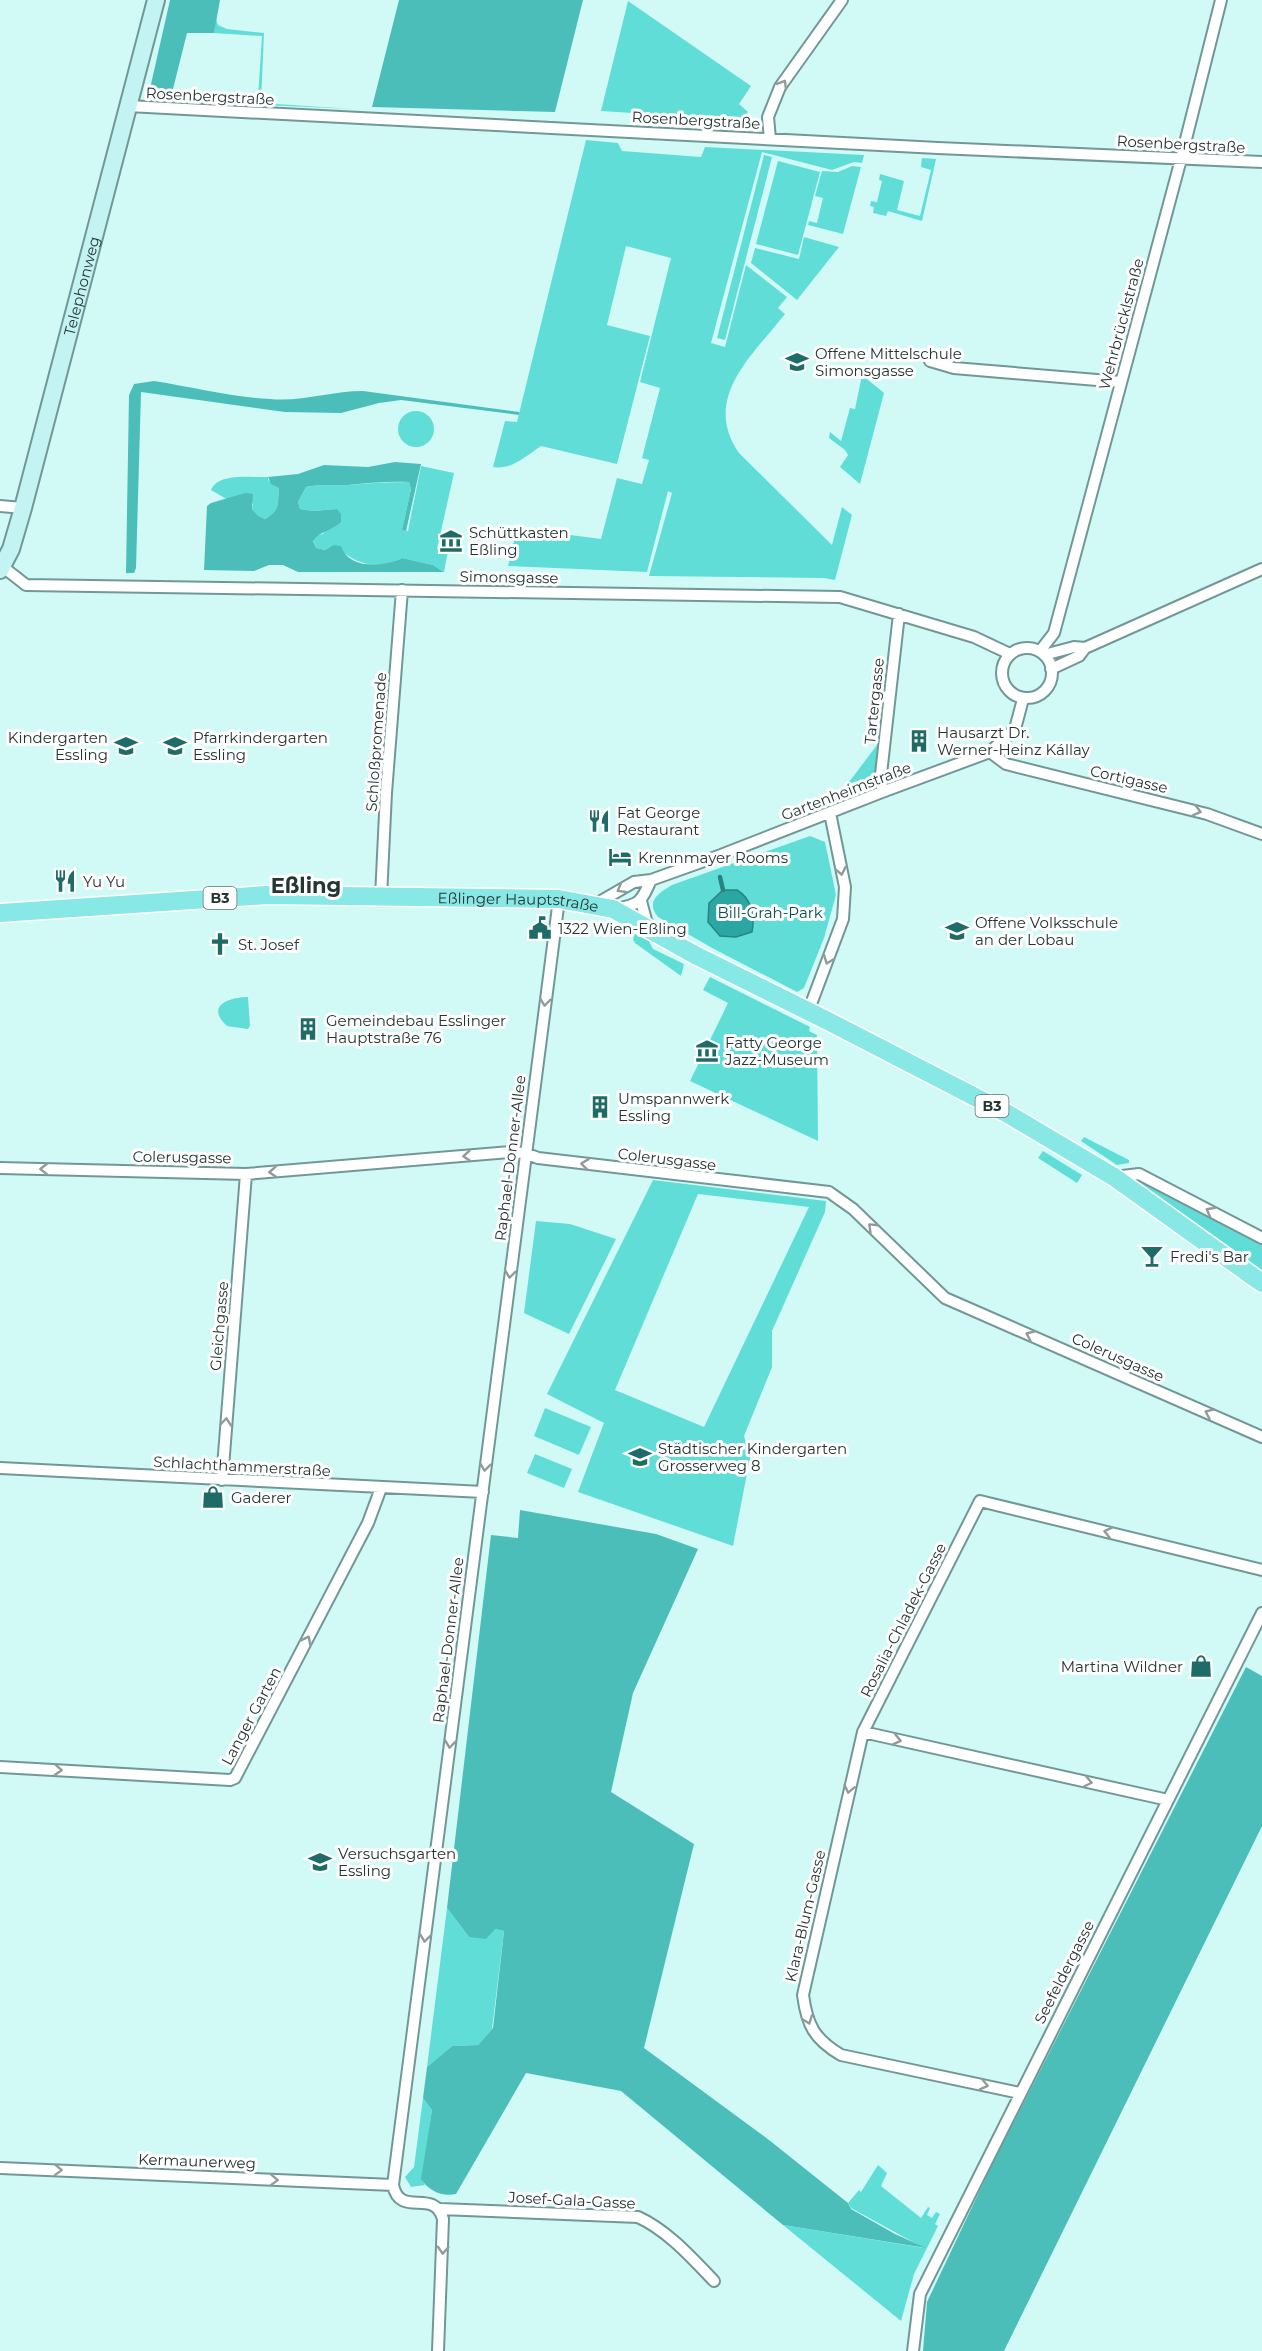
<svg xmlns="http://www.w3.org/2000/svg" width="1262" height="2351" viewBox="0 0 1262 2351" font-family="Montserrat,sans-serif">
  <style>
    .green { fill: #61ddd8; fill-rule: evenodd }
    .forest { fill: #4bbeba }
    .water { fill: #2ba6a2; stroke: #298481; stroke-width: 1.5 }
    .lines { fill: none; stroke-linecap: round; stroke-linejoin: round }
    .stream { stroke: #298481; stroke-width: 4.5 }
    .street-casing { stroke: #719896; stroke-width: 14 }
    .secondary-casing { stroke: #719896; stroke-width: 20 }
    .primary-casing { stroke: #fff; stroke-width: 21 }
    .street { stroke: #fff; stroke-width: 10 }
    .secondary { stroke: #c3f3f2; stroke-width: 16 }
    .primary { stroke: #88e8e5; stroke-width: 18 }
    .oneway { stroke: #929a9a }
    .labels { text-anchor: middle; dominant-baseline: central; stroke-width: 6; stroke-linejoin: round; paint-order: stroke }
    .shield { fill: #fdfdfd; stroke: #667170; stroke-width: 1.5 }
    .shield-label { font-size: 14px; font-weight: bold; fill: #253534 }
    .street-label { font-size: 15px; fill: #253534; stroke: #fdfdfd }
    .poi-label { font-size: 15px; fill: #253534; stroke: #fdfdfd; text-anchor: start }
    .park-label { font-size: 15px; fill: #0a504e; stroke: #fdfdfd }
    .district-label { font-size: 21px; font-weight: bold; fill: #253534; stroke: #fdfdfd }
  </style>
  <rect width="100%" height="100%" fill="#d1faf7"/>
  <path class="green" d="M628 1 751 86 739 104 748 112 742 120 601 111Z
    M216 19 218 25 227 29 264 33 261 103 353 109 196 102 194 94 258 97 262 36 214 33Z
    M586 140 618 143 622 151 701 157 705 147 864 155 862 163 854 162 832 170 762 152 711 343 725 347 746 265 787 297 778 308 785 314C753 355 701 398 739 453L832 545 842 507 852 515 835 580 824 578 649 576 672 493 668 491 647 572 508 566 517 528 601 539 617 478 642 484 649 460 642 458 660 388 640 382 671 258 626 246 607 325 650 336 617 464 541 446C526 456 512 470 493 467L505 421 517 422Z
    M764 155 772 157 725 340 717 338Z
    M922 158 936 159 922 221 888 211 886 216 873 213 874 207 870 206 871 201 877 202 882 181 879 180 880 174 904 181 897 210 920 216 931 170 921 167Z
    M778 161 820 172 798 255 756 244Z
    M852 166 861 167 843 234 808 225 809 221 817 223 823 198 815 196 822 171 838 172Z
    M804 237 839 247 797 300 751 263 755 248 799 259Z
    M862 375 884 393 860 484 840 467 848 455 845 450 829 438 830 432 841 441 850 408 855 409Z
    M398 429a18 18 0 1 1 36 0a18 18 0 1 1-36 0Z
    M421 466 454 473 437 549 448 551 444 572 433 565 402 558C374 572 356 563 333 545L325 550 316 548 313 540 316 535 323 534 337 509 313 511 300 509 298 502 306 487C323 484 332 486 348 485 369 483 388 482 409 482L411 489 402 530 408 531Z
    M268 477V480L279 488C277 505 281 509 265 519L258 517 252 509 253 504 245 493 228 500 211 490C219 472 251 478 268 477Z
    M877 745 880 747 877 781 848 790 846 786Z
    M810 836 825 842 836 895 824 938 804 988 797 992 714 949 658 917C645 901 659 893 672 885Z
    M635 934 649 941 653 949 684 964 681 976 635 943 633 939Z
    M710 977 810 1027 809 1031 817 1035 818 1141 690 1081 728 1003 703 990Z
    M248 997 250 1026 248 1029 227 1026C205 1006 229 997 248 997Z
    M1084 1137 1129 1160V1163L1117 1165 1081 1141Z
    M1043 1151 1082 1175 1077 1183 1038 1158Z
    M1138 1178 1262 1244V1276L1134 1182Z
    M653 1180 826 1201 825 1212 772 1331V1367L744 1436 750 1458 733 1546 578 1492 604 1423 547 1394ZM698 1194 809 1207 704 1427 615 1390Z
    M536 1221 570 1224 616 1239 569 1334 524 1313Z
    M545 1408 591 1427 579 1455 534 1436Z
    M535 1454 572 1469 564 1488 527 1473Z
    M447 1908 469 1937 495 1929 504 1931 492 2029 478 2045 452 2046 427 2067Z
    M423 2098 432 2110 422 2179 425 2185 411 2187 405 2177 414 2167Z
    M878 2165 887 2173 881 2186 921 2218 928 2207 930 2208 927 2215 932 2218 936 2212 940 2214 935 2224 938 2226 914 2274 901 2321 783 2225 924 2248 851 2208 848 2203 859 2190 861 2192Z"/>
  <path class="forest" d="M170 0H220L214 33H187L172 93 184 94 180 98 151 97 149 93Z
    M399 0H583L555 112 372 107Z
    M154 381C192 387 232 397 270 399 301 402 332 391 363 391L519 412V415L401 400 379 403 341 413 285 412 141 392 136 568 134 573H126L129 395 134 384Z
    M395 462 421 464 406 531 402 530 411 489 409 482C388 481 368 483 348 485 332 486 321 484 306 487L298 502 300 509 313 511 337 509 341 514V522C333 530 318 532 313 541L316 548 325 550 333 545 341 546C349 570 384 567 402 558L433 565 444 572H298L283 565H269L254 571 204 570 207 506 211 503 245 493 253 494 252 509 258 516 265 519C281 509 277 505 279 488L271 484 268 477 298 474 324 465 368 467Z
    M520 1510 656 1534 698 1549 633 1693 611 1792 694 1844 644 2048 769 2140 848 2203 851 2209 895 2234 926 2248 783 2225 621 2091 526 2073 456 2194C442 2197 429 2191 421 2179L432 2110 423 2098 427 2067 452 2046 478 2045 493 2028 504 1931 495 1929 486 1939 469 1937 447 1908 491 1535 518 1538Z
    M1246 1667 1262 1676V1826L1004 2351H923L927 2302 991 2167Z"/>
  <path class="water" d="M723 890H737C752 899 755 916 752 932L736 937 720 936 708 922 709 903Z"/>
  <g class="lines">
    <path class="stream" d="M720 877 723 890"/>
    <g class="street-casing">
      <path id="street" d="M128 106 938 148 1262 162
        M770 139 768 117 780 87 842 0
        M930 361 954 368 1121 382
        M0 506 23 508
        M3 567 26 585 840 597 974 637 1010 654
        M1002 673a25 25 0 1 1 50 0a25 25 0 1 1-50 0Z
        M1040 651 1054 633 1181 159 1221 0
        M1044 655 1074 647 1085 648 1262 569
        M1051 669 1079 656 1085 648
        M990 752 1006 764 1207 814 1262 834
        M882 792 881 774 899 614
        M381 897 386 793 402 590
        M641 901 646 920 651 929
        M594 905 634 882 651 880 721 855 882 792 990 752 1015 729 1023 699
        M615 909C640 905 641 902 651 880
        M808 1012 843 919 845 887 830 813
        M0 1168 246 1174 511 1152 525 1153 538 1158 829 1192 853 1209 945 1298 1262 1437
        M1114 1177 1139 1174 1262 1238
        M0 1468 483 1492
        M222 1480 246 1174
        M863 1732 803 1995C807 2025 814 2039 841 2055L1020 2093
        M0 1767 230 1780 235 1778 368 1523 381 1488
        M1168 1800 863 1732 980 1501 1262 1570
        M0 2168 393 2185
        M440 2209 638 2217C667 2230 692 2258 714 2281
        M438 2351 443 2219C434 2187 400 2219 393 2185L559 899
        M913 2351 920 2294 1262 1613"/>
    </g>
    <g class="secondary-casing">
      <g id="secondary">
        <path id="s1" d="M0 570 11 549 23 508 156 0"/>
      </g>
    </g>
    <g class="primary-casing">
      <g id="primary">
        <path id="s2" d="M0 913 267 895 559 899 613 909 695 955 826 1020 1008 1114 1114 1177 1262 1283"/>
      </g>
    </g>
    <use href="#street" class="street"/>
    <use href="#secondary" class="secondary"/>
    <use href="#primary" class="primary"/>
  </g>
  <defs><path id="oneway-chevron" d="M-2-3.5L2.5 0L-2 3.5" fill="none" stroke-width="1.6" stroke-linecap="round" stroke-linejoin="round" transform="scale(1.5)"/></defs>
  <g class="oneway">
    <use href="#oneway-chevron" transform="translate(783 84) rotate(-59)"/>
    <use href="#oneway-chevron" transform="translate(1197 811) rotate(15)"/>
    <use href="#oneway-chevron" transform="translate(841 871) rotate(79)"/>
    <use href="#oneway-chevron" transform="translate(621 889) rotate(150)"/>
    <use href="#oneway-chevron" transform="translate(828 960) rotate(111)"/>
    <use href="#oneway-chevron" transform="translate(545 1002) rotate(97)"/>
    <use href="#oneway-chevron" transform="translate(467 1156) rotate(175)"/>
    <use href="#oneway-chevron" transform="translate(585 1164) rotate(-173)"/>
    <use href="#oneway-chevron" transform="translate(44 1169) rotate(-179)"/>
    <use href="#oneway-chevron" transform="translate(273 1172) rotate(176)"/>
    <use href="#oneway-chevron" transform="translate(1210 1211) rotate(-152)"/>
    <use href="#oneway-chevron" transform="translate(872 1227) rotate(-136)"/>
    <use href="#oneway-chevron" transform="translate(510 1274) rotate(97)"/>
    <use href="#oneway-chevron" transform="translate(1030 1335) rotate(-156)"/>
    <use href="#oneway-chevron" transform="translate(1209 1413) rotate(-156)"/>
    <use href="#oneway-chevron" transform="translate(226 1422) rotate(-85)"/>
    <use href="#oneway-chevron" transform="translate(485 1467) rotate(97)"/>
    <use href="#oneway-chevron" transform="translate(1108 1532) rotate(-166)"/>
    <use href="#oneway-chevron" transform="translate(307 1640) rotate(-63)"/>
    <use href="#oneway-chevron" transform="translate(897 1740) rotate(13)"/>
    <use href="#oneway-chevron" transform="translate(450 1744) rotate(97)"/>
    <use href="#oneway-chevron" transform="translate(58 1770) rotate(3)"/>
    <use href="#oneway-chevron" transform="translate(1088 1782) rotate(12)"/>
    <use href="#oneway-chevron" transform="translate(849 1789) rotate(102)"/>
    <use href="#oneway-chevron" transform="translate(425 1938) rotate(97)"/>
    <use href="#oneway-chevron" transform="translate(808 2020) rotate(70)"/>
    <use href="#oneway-chevron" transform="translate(984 2085) rotate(13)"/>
    <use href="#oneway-chevron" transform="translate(58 2170) rotate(2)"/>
    <use href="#oneway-chevron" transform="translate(274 2180) rotate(2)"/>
    <use href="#oneway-chevron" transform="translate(443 2250) rotate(93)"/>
  </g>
  <defs>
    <g id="school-bare" transform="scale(1.8)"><path d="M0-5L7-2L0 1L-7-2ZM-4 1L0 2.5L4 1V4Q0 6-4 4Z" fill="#1f6b68" stroke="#fdfdfd" stroke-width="2.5" paint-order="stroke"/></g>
    <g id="museum-bare" transform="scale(1.8)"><path d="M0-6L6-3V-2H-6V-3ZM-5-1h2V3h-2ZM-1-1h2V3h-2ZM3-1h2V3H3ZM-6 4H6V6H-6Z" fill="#1f6b68" stroke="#fdfdfd" stroke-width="2.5" paint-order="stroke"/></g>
    <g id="building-bare" transform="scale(1.8)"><path d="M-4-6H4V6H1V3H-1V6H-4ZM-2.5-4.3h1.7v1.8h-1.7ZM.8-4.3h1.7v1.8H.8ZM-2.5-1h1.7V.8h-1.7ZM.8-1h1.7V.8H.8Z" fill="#1f6b68" stroke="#fdfdfd" stroke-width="2.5" paint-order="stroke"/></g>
    <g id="restaurant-bare" transform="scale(1.8)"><path d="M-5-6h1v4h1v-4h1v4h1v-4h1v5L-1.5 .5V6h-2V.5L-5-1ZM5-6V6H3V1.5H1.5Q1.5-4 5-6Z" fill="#1f6b68" stroke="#fdfdfd" stroke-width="2.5" paint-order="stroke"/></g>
    <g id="hotel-bare" transform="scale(1.8)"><path d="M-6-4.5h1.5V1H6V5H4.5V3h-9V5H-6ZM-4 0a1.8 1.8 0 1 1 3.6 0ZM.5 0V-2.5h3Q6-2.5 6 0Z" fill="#1f6b68" stroke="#fdfdfd" stroke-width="2.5" paint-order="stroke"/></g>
    <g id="civic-bare" transform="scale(1.8)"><path d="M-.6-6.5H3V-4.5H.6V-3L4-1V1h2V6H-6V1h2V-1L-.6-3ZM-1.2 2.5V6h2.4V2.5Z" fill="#1f6b68" stroke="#fdfdfd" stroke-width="2.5" paint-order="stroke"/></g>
    <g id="church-bare" transform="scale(1.8)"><path d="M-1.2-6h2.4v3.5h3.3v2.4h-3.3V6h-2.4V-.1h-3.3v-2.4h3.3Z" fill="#1f6b68" stroke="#fdfdfd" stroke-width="2.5" paint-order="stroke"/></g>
    <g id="bar-bare" transform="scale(1.8)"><path d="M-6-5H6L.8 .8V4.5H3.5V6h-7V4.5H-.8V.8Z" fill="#1f6b68" stroke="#fdfdfd" stroke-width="2.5" paint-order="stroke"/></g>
    <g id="shop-bare" transform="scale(1.8)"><path d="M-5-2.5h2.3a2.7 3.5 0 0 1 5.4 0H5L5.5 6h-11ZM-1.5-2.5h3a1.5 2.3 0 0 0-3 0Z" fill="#1f6b68" stroke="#fdfdfd" stroke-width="2.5" paint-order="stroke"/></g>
    <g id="university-bare" transform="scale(1.8)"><path d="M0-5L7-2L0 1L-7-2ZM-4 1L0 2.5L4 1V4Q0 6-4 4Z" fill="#1f6b68" stroke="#fdfdfd" stroke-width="2.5" paint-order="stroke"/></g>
  </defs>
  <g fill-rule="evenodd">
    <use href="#school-bare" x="797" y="362"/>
    <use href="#museum-bare" x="451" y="541"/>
    <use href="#building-bare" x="919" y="741"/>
    <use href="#school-bare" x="126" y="746"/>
    <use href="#school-bare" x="175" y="746"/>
    <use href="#restaurant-bare" x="599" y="821"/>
    <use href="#hotel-bare" x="620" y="857"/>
    <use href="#restaurant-bare" x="65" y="881"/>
    <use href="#civic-bare" x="540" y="928"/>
    <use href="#school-bare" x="957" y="931"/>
    <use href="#church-bare" x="220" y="944"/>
    <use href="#building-bare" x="308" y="1029"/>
    <use href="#museum-bare" x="707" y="1051"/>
    <use href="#building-bare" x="600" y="1107"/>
    <use href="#bar-bare" x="1152" y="1256"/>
    <use href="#school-bare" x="640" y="1457"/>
    <use href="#shop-bare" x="213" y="1497"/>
    <use href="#shop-bare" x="1201" y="1666"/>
    <use href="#university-bare" x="320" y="1862"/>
  </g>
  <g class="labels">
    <g class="shield">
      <rect x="203.5" y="887" width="33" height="22" rx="4.5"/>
      <rect x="975.5" y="1095" width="33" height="22" rx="4.5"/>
    </g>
    <g class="shield-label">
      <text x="220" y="898">B3</text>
      <text x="992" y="1106">B3</text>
    </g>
    <g class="street-label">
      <text transform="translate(210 96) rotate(3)">Rosenbergstraße</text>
      <text transform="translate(696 120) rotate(3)">Rosenbergstraße</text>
      <text transform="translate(1181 144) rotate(3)">Rosenbergstraße</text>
      <text stroke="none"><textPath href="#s1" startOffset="296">Telephonweg</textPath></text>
      <text transform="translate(1121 324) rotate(-75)">Wehrbrücklstraße</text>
      <text transform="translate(509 577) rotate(1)">Simonsgasse</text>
      <text transform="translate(874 701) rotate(-84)">Tartergasse</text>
      <text transform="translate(376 742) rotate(-86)">Schloßpromenade</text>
      <text transform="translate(1129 779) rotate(13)">Cortigasse</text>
      <text transform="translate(846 791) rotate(-21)">Gartenheimstraße</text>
      <text stroke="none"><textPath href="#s2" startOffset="519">Eßlinger Hauptstraße</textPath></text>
      <text transform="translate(182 1157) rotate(1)">Colerusgasse</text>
      <text transform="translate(510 1158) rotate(-83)">Raphael-Donner-Allee</text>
      <text transform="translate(667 1159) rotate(7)">Colerusgasse</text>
      <text transform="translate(219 1326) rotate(-85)">Gleichgasse</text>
      <text transform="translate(1118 1357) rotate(24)">Colerusgasse</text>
      <text transform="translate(242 1466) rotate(3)">Schlachthammerstraße</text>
      <text transform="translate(903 1620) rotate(-63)">Rosalia-Chladek-Gasse</text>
      <text transform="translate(448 1640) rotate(-83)">Raphael-Donner-Allee</text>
      <text transform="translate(251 1716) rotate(-62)">Langer Garten</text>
      <text transform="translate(805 1916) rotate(-77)">Klara-Blum-Gasse</text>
      <text transform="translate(1064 1972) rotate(-63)">Seefeldergasse</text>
      <text transform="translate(197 2161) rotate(2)">Kermaunerweg</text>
      <text transform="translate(572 2200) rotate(3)">Josef-Gala-Gasse</text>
    </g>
    <g class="poi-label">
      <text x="815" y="353">Offene Mittelschule<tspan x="815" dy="17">Simonsgasse</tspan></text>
      <text x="469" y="532">Schüttkasten<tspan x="469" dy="17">Eßling</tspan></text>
      <text x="937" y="732">Hausarzt Dr.<tspan x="937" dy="17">Werner-Heinz Kállay</tspan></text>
      <text x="108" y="737" text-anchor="end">Kindergarten<tspan x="108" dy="17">Essling</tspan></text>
      <text x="193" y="737">Pfarrkindergarten<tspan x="193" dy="17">Essling</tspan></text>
      <text x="617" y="812">Fat George<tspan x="617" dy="17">Restaurant</tspan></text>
      <text x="638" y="857">Krennmayer Rooms</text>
      <text x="83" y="881">Yu Yu</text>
      <text x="975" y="922">Offene Volksschule<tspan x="975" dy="17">an der Lobau</tspan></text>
      <text x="558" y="928">1322 Wien-Eßling</text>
      <text x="238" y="944">St. Josef</text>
      <text x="326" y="1020">Gemeindebau Esslinger<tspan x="326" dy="17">Hauptstraße 76</tspan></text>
      <text x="725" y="1042">Fatty George<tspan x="725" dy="17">Jazz-Museum</tspan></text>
      <text x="618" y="1098">Umspannwerk<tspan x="618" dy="17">Essling</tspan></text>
      <text x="1170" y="1256">Fredi's Bar</text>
      <text x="658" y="1448">Städtischer Kindergarten<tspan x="658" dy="17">Grosserweg 8</tspan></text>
      <text x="231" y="1497">Gaderer</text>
      <text x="1183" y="1666" text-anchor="end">Martina Wildner</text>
      <text x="338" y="1853">Versuchsgarten<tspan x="338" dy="17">Essling</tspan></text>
    </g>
    <g class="park-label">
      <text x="770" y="912">Bill-Grah-Park</text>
    </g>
    <g class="district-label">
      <text x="306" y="885">Eßling</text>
    </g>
  </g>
</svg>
